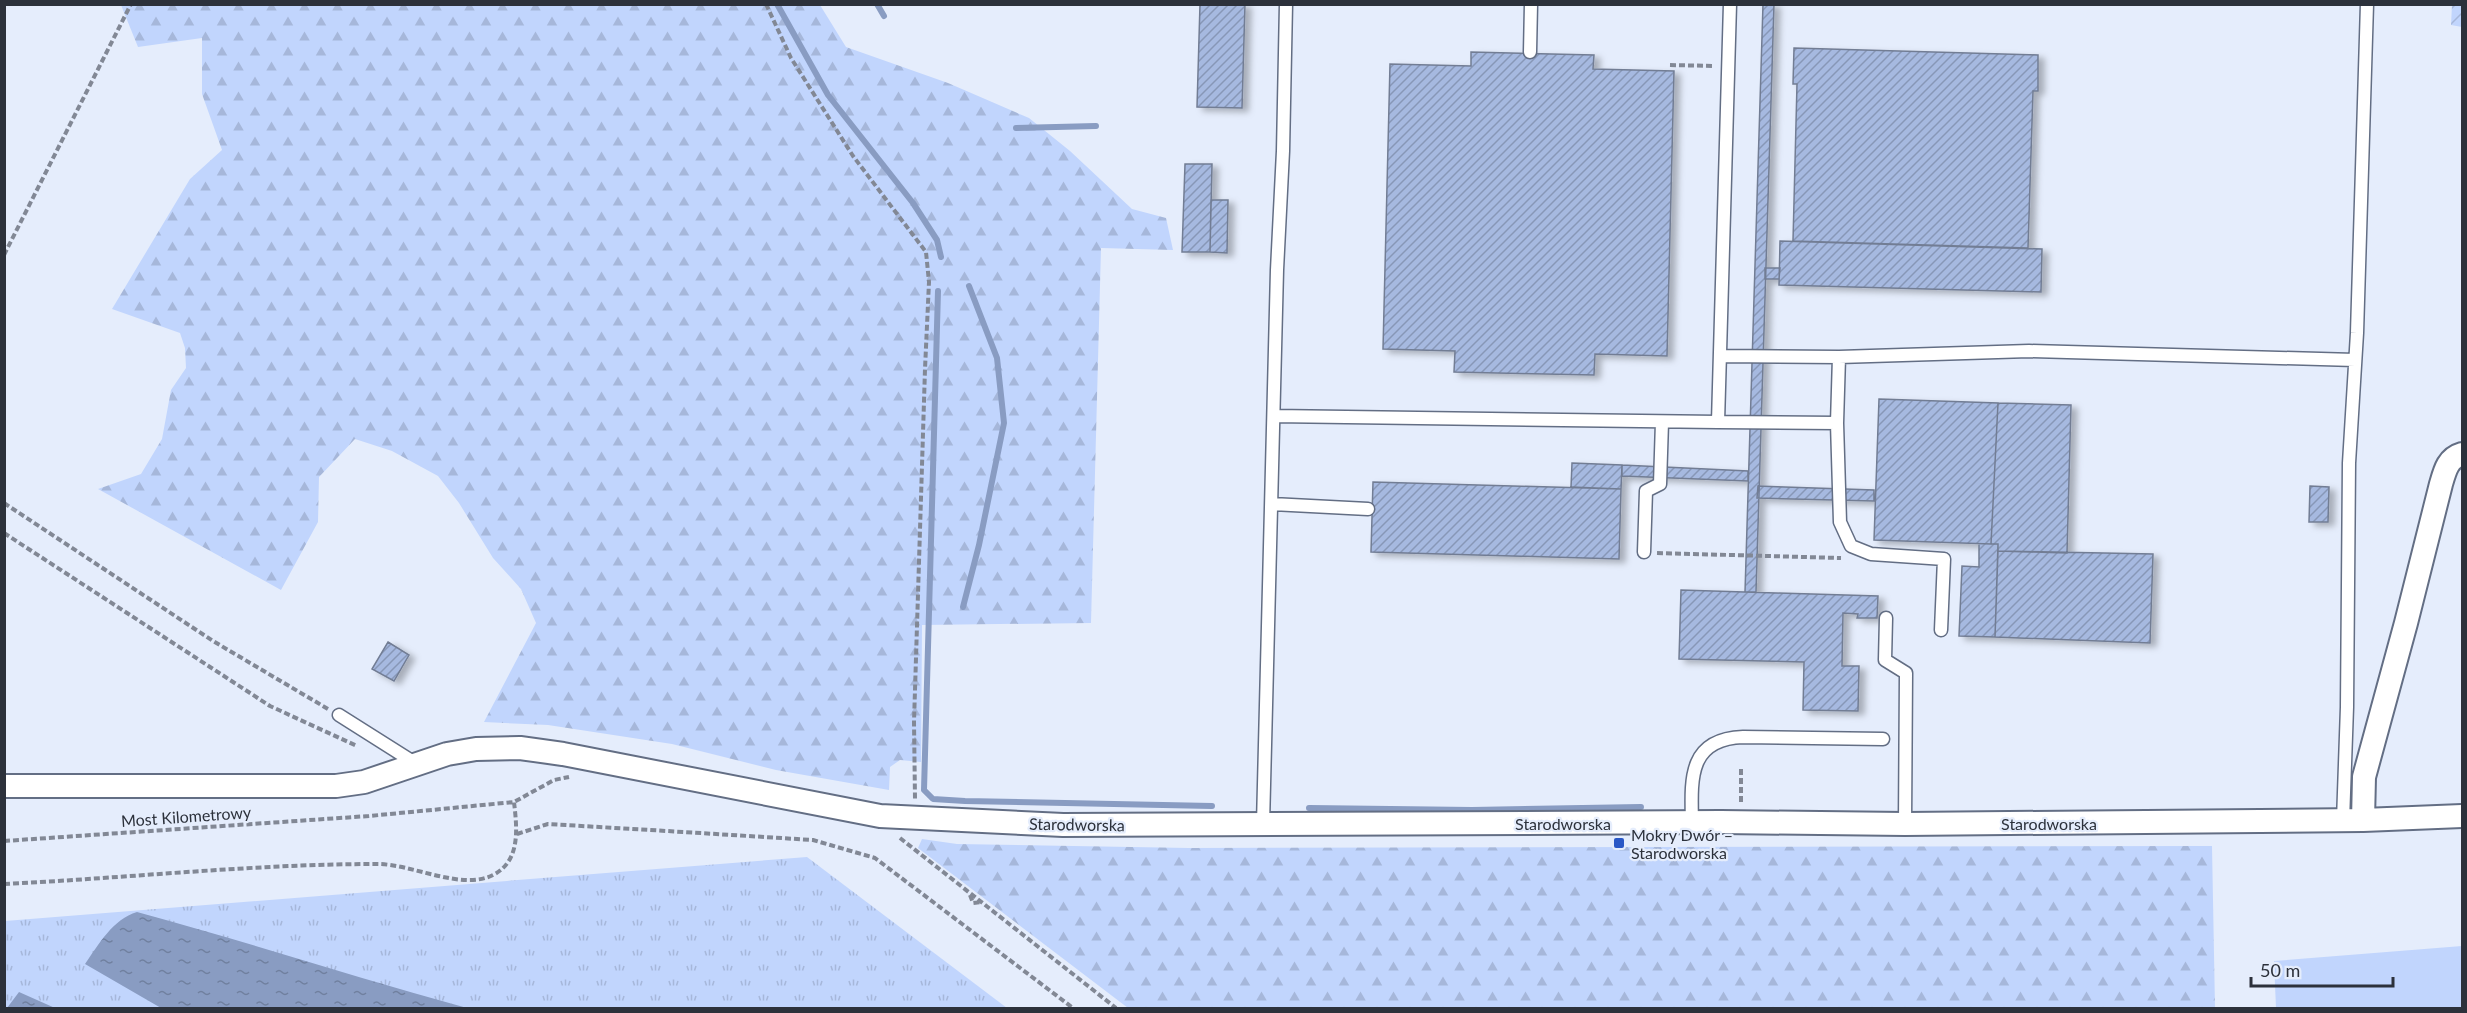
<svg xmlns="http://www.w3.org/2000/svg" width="2467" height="1013" viewBox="0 0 2467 1013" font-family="Lato,sans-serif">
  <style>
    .grass { fill: url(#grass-tufts) }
    .forest { fill: url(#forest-firs) }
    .garden { fill: url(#garden-furrows) }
    .pitch { fill: #c1d5fd }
    .water { fill: url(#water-ripples) }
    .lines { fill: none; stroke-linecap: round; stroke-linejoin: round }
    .stream { stroke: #899cc2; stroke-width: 6 }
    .building { fill: url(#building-hatch); stroke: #727d94; stroke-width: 1.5; filter: url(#shadow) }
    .service-casing { stroke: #636e84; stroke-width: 15 }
    .minor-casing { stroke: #636e84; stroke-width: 26 }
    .path { stroke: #828895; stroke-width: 4; stroke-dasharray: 6 3; stroke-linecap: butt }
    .service { stroke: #fff; stroke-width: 12 }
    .minor { stroke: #fff; stroke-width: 22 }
    .poi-dot { fill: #2a58c6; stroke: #e5edfc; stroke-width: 2 }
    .labels { text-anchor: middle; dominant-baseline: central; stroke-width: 4.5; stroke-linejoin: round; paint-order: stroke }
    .street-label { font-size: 16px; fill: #2c313b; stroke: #e5edfc }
    .poi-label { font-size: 16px; fill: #2c313b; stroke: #e5edfc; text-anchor: start }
  </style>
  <defs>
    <pattern id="grass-tufts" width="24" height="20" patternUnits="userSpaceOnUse" patternTransform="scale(1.5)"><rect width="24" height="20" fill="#c1d5fd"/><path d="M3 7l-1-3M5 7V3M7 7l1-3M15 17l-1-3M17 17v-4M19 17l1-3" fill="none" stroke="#a6b7da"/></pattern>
    <pattern id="forest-firs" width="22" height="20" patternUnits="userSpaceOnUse" patternTransform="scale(1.5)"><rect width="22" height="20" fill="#c1d5fd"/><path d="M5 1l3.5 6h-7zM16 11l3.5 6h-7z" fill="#a6b7da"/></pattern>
    <pattern id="garden-furrows" width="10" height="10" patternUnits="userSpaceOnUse" patternTransform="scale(1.5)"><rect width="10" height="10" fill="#c1d5fd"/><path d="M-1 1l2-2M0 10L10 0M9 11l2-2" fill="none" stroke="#a6b7da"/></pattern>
    <pattern id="water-ripples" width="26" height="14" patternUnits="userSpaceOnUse" patternTransform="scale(1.5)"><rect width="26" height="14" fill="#899cc2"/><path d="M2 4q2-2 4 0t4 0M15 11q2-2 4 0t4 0" fill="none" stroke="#70809f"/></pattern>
    <pattern id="building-hatch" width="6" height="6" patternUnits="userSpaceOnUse" patternTransform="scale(1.5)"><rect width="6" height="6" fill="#a6b9e0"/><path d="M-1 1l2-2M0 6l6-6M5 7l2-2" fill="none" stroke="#8797b7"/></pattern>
    <filter id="shadow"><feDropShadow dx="6" dy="3.5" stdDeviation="3" flood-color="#0004"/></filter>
  </defs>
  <rect width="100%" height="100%" fill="#e5edfc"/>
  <path class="grass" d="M807 857 1007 1008H5V921Z"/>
  <path class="forest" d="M121 5H820L846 47 948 83 1029 118 1070 151 1132 209 1166 218 1173 250 1101 248 1091 623 922 625 921 762 900 760 890 767 889 790 776 770 672 744 548 725 484 722 536 623 521 589 493 558 459 503 438 476 392 451 355 439 319 477 318 522 281 590 98 489 141 474 162 439 171 390 186 368 185 348 180 333 112 309 190 179 222 150 202 94V38L138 47Z
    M922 839 957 844 1189 848 2212 846 2215 1008H1128L918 848Z"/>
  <path class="garden" d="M2452 5H2462V27L2451 25Z"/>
  <path class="pitch" d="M2462 946V1008H2276L2274 961Z"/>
  <path class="water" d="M137 912C248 942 357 978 467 1008H161L85 964C99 944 113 919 137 912Z
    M19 992 55 1008H7Z"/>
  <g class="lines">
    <path class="stream" d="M777 4 828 95 913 203 937 240 941 257
      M877 4 884 16
      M1016 128 1096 126
      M938 291 924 790 933 799 965 801 1212 806
      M963 607 979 545 1004 423 997 358 969 286
      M1309 808 1472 810 1641 807"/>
  </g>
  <path class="building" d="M1200 4H1245L1242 108 1197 107Z
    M1763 4H1774L1756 592H1745Z
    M1794 48 2038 55V91H2033L2028 248 1793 241 1797 84H1793Z
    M1471 52 1594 55 1593 69 1674 71 1667 356 1595 354 1594 375 1454 372 1455 351 1383 349 1390 64 1471 66Z
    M1185 164H1212L1210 252H1182Z
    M1211 200H1228L1227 253 1210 252Z
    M1780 241 2042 249 2041 292 1779 285Z
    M1765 268H1780L1779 279H1765Z
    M1879 399 1998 403 1991 544 1874 540Z
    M1998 403 2071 405 2067 553 1998 551V544H1991Z
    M1572 463 1622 465 1621 489 1571 487Z
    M1622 465 1748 471V481L1622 476Z
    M1373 482 1621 489 1619 559 1371 552Z
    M1758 486 1874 490V501L1757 498Z
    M2310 486 2329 487 2328 522H2309Z
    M1979 544H1998L1995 637 1959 636 1962 566 1979 567Z
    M1998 551 2153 554 2150 643 1995 637Z
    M1681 590 1878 596 1877 618H1857L1858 614 1843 613 1842 666H1859L1858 711 1803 710 1804 662 1679 659Z
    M388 642 409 655 394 681 372 669Z"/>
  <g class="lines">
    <g class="service-casing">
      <path id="service" d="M1530 52 1531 4
        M1720 356 1839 357 2029 351 2355 360
        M1839 357 1837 423 1840 522 1851 546 1871 554 1944 559 1941 630
        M1274 416 1718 422 1730 4
        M1718 422 1837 423
        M1272 504 1368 509
        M1644 552 1646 491 1660 484 1662 422
        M1886 618 1885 660 1906 673 1905 824
        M339 715 415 763
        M2343 821 2347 707 2349 463 2357 333 2367 4
        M1692 822C1691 779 1688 739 1743 737L1883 739
        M1263 824 1277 270 1283 151 1286 4"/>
    </g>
    <g class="minor-casing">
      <path id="minor" d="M4 786H336L364 782 447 754 476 749 520 748 563 754 880 816 1063 825 1721 822 1905 824 2363 820 2462 816
        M2363 820 2364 777 2406 623 2441 484C2445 470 2448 458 2462 454"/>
    </g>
    <path class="path" d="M766 4 791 58 853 156 926 252 929 282 925 369 914 722 915 799
      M1670 65 1714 66
      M4 255 131 4
      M4 503 213 641 328 709
      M4 533 270 706 357 746
      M1657 553 1841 558
      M1741 769V802
      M517 834 548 824 667 831 813 840 875 858 1073 1008
      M900 838 1116 1008
      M4 841 369 816 514 802 554 780 569 777
      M4 884C129 878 253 864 377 864 413 864 461 891 493 875 521 861 517 828 514 802
      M970 895 973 903 981 902"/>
    <use href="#service" class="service"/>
    <use href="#minor" class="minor"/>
  </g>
  <rect class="poi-dot" x="1613" y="837" width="12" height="12" rx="3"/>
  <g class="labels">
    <g class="street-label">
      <text transform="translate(186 816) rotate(-4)">Most Kilometrowy</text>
      <text x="1563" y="823">Starodworska</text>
      <text x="2049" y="823">Starodworska</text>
      <text transform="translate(1077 824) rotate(1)">Starodworska</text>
    </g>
    <g class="poi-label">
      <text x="1631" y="834">Mokry Dwór –<tspan x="1631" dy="18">Starodworska</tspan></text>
    </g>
  </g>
  <rect width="2467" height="1013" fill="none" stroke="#2c313b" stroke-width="12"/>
  <path d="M2251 977v9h142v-9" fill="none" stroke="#2c313b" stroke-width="3"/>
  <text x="2260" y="977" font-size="18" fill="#2c313b" stroke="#e5edfc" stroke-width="4.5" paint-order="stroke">50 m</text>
</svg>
